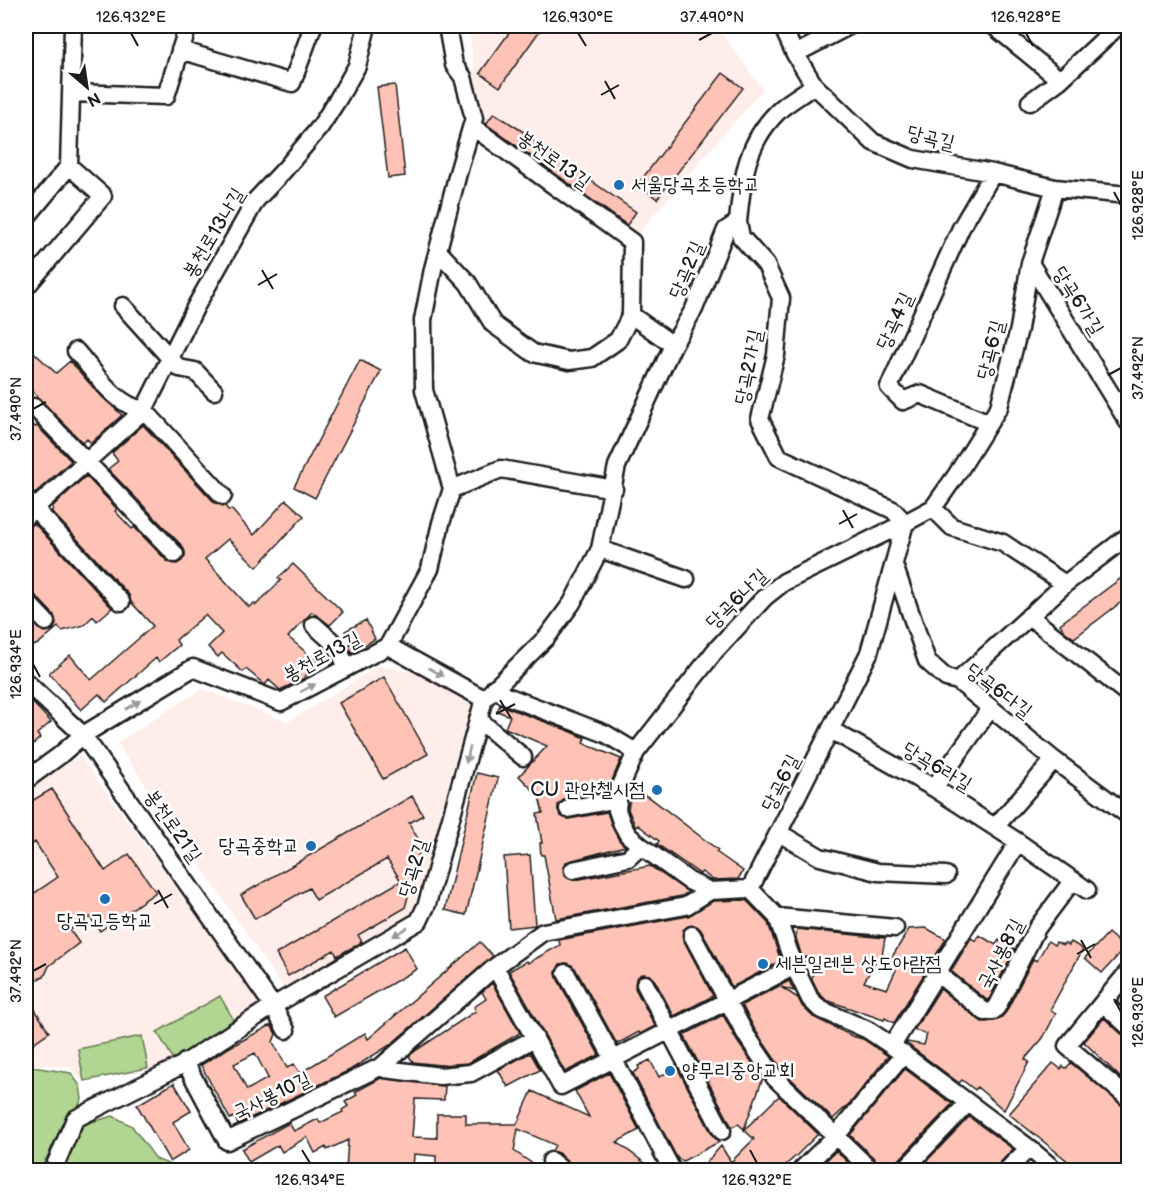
<svg xmlns="http://www.w3.org/2000/svg" width="1154" height="1196" viewBox="0 0 1154 1196" font-family="'Balsamiq Sans','Poor Story',sans-serif">
  <style>
    .built { fill: #ffede9 }
    .green { fill: #b0d691; stroke: #667956; stroke-width: 1.5 }
    .building { fill: #fec3b6; stroke: #1c1c1c; stroke-width: 1.5; fill-rule: evenodd }
    .lines { fill: none; stroke-linecap: round; stroke-linejoin: round }
    .minor-casing { stroke: #1c1c1c; stroke-width: 21 }
    .minor { stroke: #fff; stroke-width: 16 }
    .oneway { fill: #999 }
    .ticks { fill: none; stroke: #1c1c1c; stroke-width: 2 }
    .poi-dot { fill: #1f6fb2; stroke: #fff; stroke-width: 2 }
    .labels { text-anchor: middle; dominant-baseline: central; stroke-width: 5; stroke-linejoin: round; paint-order: stroke }
    .street-label { font-size: 20px; fill: #1c1c1c; stroke: #fff }
    .poi-label { font-size: 20px; fill: #1c1c1c; stroke: #fff; text-anchor: start }
    .neatline { fill: none; stroke: #1c1c1c; stroke-width: 2 }
    .ticks-label { font-size: 15px; text-anchor: middle; fill: #1c1c1c }
  </style>
  <rect width="100%" height="100%" fill="#fff"/>
  <filter id="ink" filterUnits="userSpaceOnUse"><feTurbulence type="fractalNoise" baseFrequency=".0167" numOctaves="2"/><feDisplacementMap in="SourceGraphic" scale="12" xChannelSelector="R" yChannelSelector="G"/><feConvolveMatrix kernelMatrix="1 2 1 2 8 2 1 2 1" color-interpolation-filters="sRGB"/></filter>
  <g filter="url(#ink)">
    <path class="built" d="M475 26H716L763 89 633 239 482 130 469 30Z
      M378 666 424 674 471 703 448 787 422 904 412 919 286 992 117 743 202 689 288 722Z
      M80 756 263 1007 176 1063 84 1082 69 1067 26 1064V791Z"/>
    <path class="green" d="M220 996 236 1024 174 1060 157 1032Z
      M142 1036 148 1068 84 1081 78 1049Z
      M26 1066 71 1073 80 1086 82 1099 77 1109 66 1121 40 1170H26Z
      M113 1116 132 1126 156 1159 170 1165 201 1170H61L81 1125Z"/>
    <path class="building" d="M514 26H543L500 87 480 73Z
      M723 73 743 88 657 199 638 184Z
      M395 85 405 176 388 178 377 87Z
      M494 113 533 138 532 140 636 212 627 225 486 124Z
      M26 345 56 373 70 361 98 393 122 415 91 443 87 439 83 443 31 390 26 395Z
      M360 360 381 371 315 498 294 487Z
      M32 424 35 427 37 426 71 461 35 493 26 489V430Z
      M143 425 215 503 225 506 229 511 231 509 254 535 286 500 304 516 257 567 228 539 205 559 249 607 254 603 256 605 281 580 278 578 293 564 343 612 330 625 312 612 288 637 320 664 311 669 303 679 280 690 269 680 265 685 246 669 243 672 222 653 218 657 208 647 222 633 205 615 176 640 179 645 159 662 156 658 106 702 99 694 81 710 49 673 70 655 91 680 153 626 131 602 129 595 52 512 53 506 86 476 117 509 115 511 132 529 134 527 167 561 177 564 185 557V552L183 547 108 469 118 461 112 453Z
      M34 523 112 608 97 621 93 616 84 625 62 631 58 627 38 644 26 649V616L44 632 53 630 56 624 54 615 34 594 26 591V531Z
      M1128 573V597L1074 638 1064 631 1060 624Z
      M366 620 375 639 352 653 348 645 351 643 345 631Z
      M384 677 428 754 383 779 339 703Z
      M26 696 51 722 37 734 40 738 26 751Z
      M500 705 572 732 585 738 583 743 621 759 608 790 565 799 558 805V810L561 816 569 819 607 812 613 829 619 840 625 846 566 862 563 867 566 877 575 880 650 866 688 892 682 896 556 919 544 855H541L540 843H542L537 814 543 813 539 796 519 776 547 746 505 728 510 716 497 711Z
      M477 773 498 778 466 915 445 910Z
      M632 788 653 800 718 850 716 852 743 871 738 879 713 880 702 872 700 874 657 844 659 841 638 825 636 828 628 809Z
      M52 789 105 871 129 854 156 892 100 931 90 917 70 930 79 943 49 966 44 977 37 979 26 978V899L58 877 35 842 26 849V819L30 816V802Z
      M412 796 423 815 409 823 421 844 405 908 358 935 362 942 337 956 334 950 288 976 276 954 401 881 387 859 316 900 309 888 255 919 241 895Z
      M530 855 535 925 509 928 504 857Z
      M746 900 768 923 781 961 732 987 701 930 697 926H688L683 930V939L713 996 674 1016 654 979 650 975 641 974 636 979 635 988 655 1026 640 1034 639 1032 617 1044 575 968 567 963 560 964 556 972 557 978 599 1055 565 1072 509 971 527 961 528 963 560 945 559 940 688 916 713 901Z
      M926 928 946 939 894 1023 885 1018 884 1020 826 1000 819 993 812 979 814 958 802 957 796 938 797 929 885 938 881 962 877 959 864 982 887 989 896 970 887 965 909 929Z
      M1108 933 1125 948 1102 973 1085 958Z
      M979 935 996 945 999 940 1015 949 988 1001 951 971 971 938 976 941Z
      M1048 941 1054 945 1056 942 1063 945 1064 943 1069 945 1071 942 1083 949 1050 1010 1056 1013 1043 1038 1025 1059 1029 1062 1004 1110 977 1087 975 1090 962 1080 959 1083 906 1043 907 1042 924 1045 927 1034 914 1030 940 989 982 1022 994 1021 1000 1019 1006 1012 1033 959 1037 961Z
      M480 942 493 956 390 1045 350 1070 238 1124 234 1117 230 1119 201 1065 230 1047 271 1025 276 1034 273 1042 287 1068 294 1064 300 1073 365 1033 368 1039ZM255 1053 268 1078 247 1090 234 1064Z
      M405 947 417 969 334 1017 322 996Z
      M789 981 794 991 781 987 798 998 802 1006 813 1017 852 1036 863 1039 888 1056 852 1101 833 1119 783 1071 755 1030 742 1005Z
      M492 983 520 1033 468 1063 440 1065 413 1062 409 1056 418 1049 476 1011 474 1007 486 999 482 992Z
      M1128 988V1012L1117 1002Z
      M26 995 49 1032 26 1048Z
      M723 1015 737 1041 763 1078 744 1129 738 1124 732 1127 684 1035Z
      M1104 1018 1128 1040V1085L1084 1042Z
      M528 1054H531L540 1070 508 1087 498 1070Z
      M650 1060 659 1077 677 1067 713 1136 719 1142 683 1161 677 1158 633 1073 639 1069 638 1066Z
      M1053 1063 1061 1069 1063 1066 1066 1068 1071 1063 1128 1110V1163L1122 1170H1079L1009 1114Z
      M905 1069 952 1104 896 1163 893 1170 881 1160 879 1163 850 1135Z
      M609 1073 639 1130 617 1142 654 1170H572L569 1162 558 1153 552 1151 555 1145 518 1129 514 1151 539 1168 541 1165 546 1170H436V1156L414 1154 413 1170H346L348 1140 327 1150 326 1147 315 1153 307 1137 282 1152 278 1145 249 1162 242 1149 289 1123 294 1131 318 1119 320 1123 343 1112 342 1110 348 1106 345 1102 357 1095 355 1092 381 1078 445 1086 444 1100 415 1099 412 1137 437 1138V1114H466V1124H517L532 1091 589 1117 575 1091Z
      M174 1083 191 1111 173 1122 189 1150 170 1162 137 1105Z
      M779 1096 818 1134 797 1155 780 1170H700L721 1146 731 1162 754 1139 744 1130Z
      M969 1117 1013 1149 1000 1163 997 1170H918Z
      M836 1151 856 1170H816Z"/>
    <g class="lines">
      <g class="minor-casing">
        <path id="minor" d="M782 26 795 54 814 85 873 142 913 159 993 173 1055 188 1128 195
          M994 26 1060 80
          M180 50 292 83 313 26
          M795 54 849 26
          M71 93 166 96 188 26
          M1030 102 1060 80 1118 26
          M26 218 69 166 73 26
          M738 222 741 237 766 265 781 298 776 355 760 419 779 457 893 510 905 523
          M438 251 468 283 493 324 533 353 569 361 592 358 618 340 631 315 632 242 473 127
          M1030 263 1128 422
          M26 287 103 196 69 166
          M123 306 179 368 195 371 214 391
          M631 315 673 345
          M76 351C94 371 115 406 144 410L223 496
          M34 407 175 554
          M989 423 920 394 903 401 889 387 961 228 993 173
          M452 489 501 469 614 489
          M26 499 121 602
          M933 508 952 527 1003 543 1065 584
          M26 516 144 410 196 306 256 200 285 169 320 127 338 99 357 66 367 26
          M600 549 686 579
          M894 565 927 661 946 678 958 681 1054 760 1128 815
          M26 601 46 622
          M1029 616 1128 694
          M314 625 336 645 347 667
          M388 646 484 699
          M958 681 1065 584 1128 536
          M26 682 83 735 273 1006 286 1030
          M495 687 504 695 606 734 636 752
          M478 719 523 757
          M831 730 934 788 1018 842 1087 890
          M26 780 59 756 83 735 193 668 281 702 388 646 430 569 441 523 452 489 424 390 423 320 433 269 458 173 474 118 463 77 454 65 447 26
          M934 788 990 709
          M568 809 618 799
          M995 827 1054 760
          M779 833 820 857 878 872 946 875
          M573 870 628 858 641 846
          M750 889 777 917 795 968 810 999 820 1009 868 1030 892 1046 1029 1148 1055 1170
          M710 891 689 881 641 846 628 835 622 824 617 810 619 790 636 752 715 651 765 597 784 582 905 523 933 508 957 474 999 407 1019 329 1030 263 1055 188
          M777 917 895 928
          M692 935 746 1035 775 1078 871 1170
          M495 967 561 1086 795 966
          M1128 972 1067 1046 1128 1098
          M566 973 613 1058 672 1170
          M938 974 985 1012 993 1011 997 1007 1037 928 1073 880
          M645 984 722 1131
          M1103 1003 1128 1026
          M892 1046 1018 842
          M185 1062 227 1141 382 1066 495 967 543 932 686 906 710 891 750 889 869 653 905 523
          M382 1066 385 1069 440 1076 471 1073 535 1038
          M551 1161 562 1170
          M53 1170 75 1119 182 1065 273 1006 419 921 427 904 484 699 547 637 572 603 600 549 617 466 673 345 694 309 726 230 738 222C742 178 747 138 783 107 793 99 804 93 814 85
          M801 1170 836 1136 904 1054
          M904 1170 968 1103
          M1007 1170 1029 1148"/>
      </g>
      <use href="#minor" class="minor"/>
    </g>
    <defs><path id="oneway-solid" d="M-6-.8H1V-3.2L6.5 0L1 3.2V.8H-6Z" transform="scale(1.5)"/></defs>
    <g class="oneway">
      <use href="#oneway-solid" transform="translate(436 672) rotate(29)"/>
      <use href="#oneway-solid" transform="translate(308 688) rotate(-28)"/>
      <use href="#oneway-solid" transform="translate(133 705) rotate(-31)"/>
      <use href="#oneway-solid" transform="translate(468 755) rotate(105)"/>
      <use href="#oneway-solid" transform="translate(400 932) rotate(150)"/>
    </g>
  </g>
  <path class="ticks" d="M131 33 138 46M578 33 586 46M1026 33 1033 46M699 40 712 33M605 81 615 99M601 95 619 85M1114 192 1121 205M262 270 273 289M258 285 277 274M1108 375 1121 368M33 409 46 402M843 510 853 528M839 524 857 514M33 664 40 677M500 700 511 718M496 714 515 704M158 890 168 908M154 904 172 894M1081 940 1091 958M1077 954 1095 944M33 971 46 964M1114 999 1121 1012M302 1150 310 1163M750 1150 757 1163"/>
  <g class="poi-dot">
    <circle cx="619" cy="185" r="6"/>
    <circle cx="657" cy="790" r="6"/>
    <circle cx="311" cy="846" r="6"/>
    <circle cx="105" cy="899" r="6"/>
    <circle cx="763" cy="964" r="6"/>
    <circle cx="670" cy="1071" r="6"/>
  </g>
  <g class="labels">
    <g class="street-label">
      <text transform="translate(931 138) rotate(14)">당곡길</text>
      <text transform="translate(554 160) rotate(36)">봉천로13길</text>
      <text transform="translate(214 233) rotate(-59)">봉천로13나길</text>
      <text transform="translate(687 270) rotate(-67)">당곡2길</text>
      <text transform="translate(1078 301) rotate(58)">당곡6가길</text>
      <text transform="translate(895 321) rotate(-65)">당곡4길</text>
      <text transform="translate(991 350) rotate(-76)">당곡6길</text>
      <text transform="translate(749 367) rotate(-79)">당곡2가길</text>
      <text transform="translate(737 599) rotate(-44)">당곡6나길</text>
      <text transform="translate(322 657) rotate(-28)">봉천로13길</text>
      <text transform="translate(999 691) rotate(37)">당곡6다길</text>
      <text transform="translate(937 767) rotate(31)">당곡6라길</text>
      <text transform="translate(781 783) rotate(-63)">당곡6길</text>
      <text transform="translate(173 826) rotate(55)">봉천로21길</text>
      <text transform="translate(414 868) rotate(-73)">당곡2길</text>
      <text transform="translate(1001 954) rotate(-62)">국사봉8길</text>
      <text transform="translate(272 1096) rotate(-26)">국사봉10길</text>
    </g>
    <g class="poi-label">
      <text x="631" y="185">서울당곡초등학교</text>
      <text x="645" y="790" text-anchor="end">CU 관악첼시점</text>
      <text x="299" y="846" text-anchor="end">당곡중학교</text>
      <text x="105" y="921" text-anchor="middle">당곡고등학교</text>
      <text x="775" y="964">세븐일레븐 상도아람점</text>
      <text x="682" y="1071">양무리중앙교회</text>
    </g>
  </g>
  <rect width="1154" height="1196" fill="none" stroke="#fff" stroke-width="66"/>
  <g transform="translate(87 87) rotate(151)" stroke="#ffffff" stroke-width="4.5" paint-order="stroke">
  <path d="M0-4.5L10 22L0 15L-10 22Z" fill="#1c1c1c"/>
  <text y="-9" font-size="16" font-weight="bold" text-anchor="middle" fill="#1c1c1c">N</text>
  </g>
  <rect x="33" y="33" width="1088" height="1130" class="neatline"/>
  <g class="ticks-label">
    <text x="131" y="22">126.932°E</text>
    <text x="578" y="22">126.930°E</text>
    <text x="712" y="22">37.490°N</text>
    <text x="1026" y="22">126.928°E</text>
    <text transform="translate(1138 205) rotate(-90)" y="5">126.928°E</text>
    <text transform="translate(1138 368) rotate(-90)" y="5">37.492°N</text>
    <text transform="translate(16 409) rotate(-90)" y="5">37.490°N</text>
    <text transform="translate(16 664) rotate(-90)" y="5">126.934°E</text>
    <text transform="translate(16 971) rotate(-90)" y="5">37.492°N</text>
    <text transform="translate(1138 1012) rotate(-90)" y="5">126.930°E</text>
    <text x="310" y="1185">126.934°E</text>
    <text x="757" y="1185">126.932°E</text>
  </g>
</svg>
